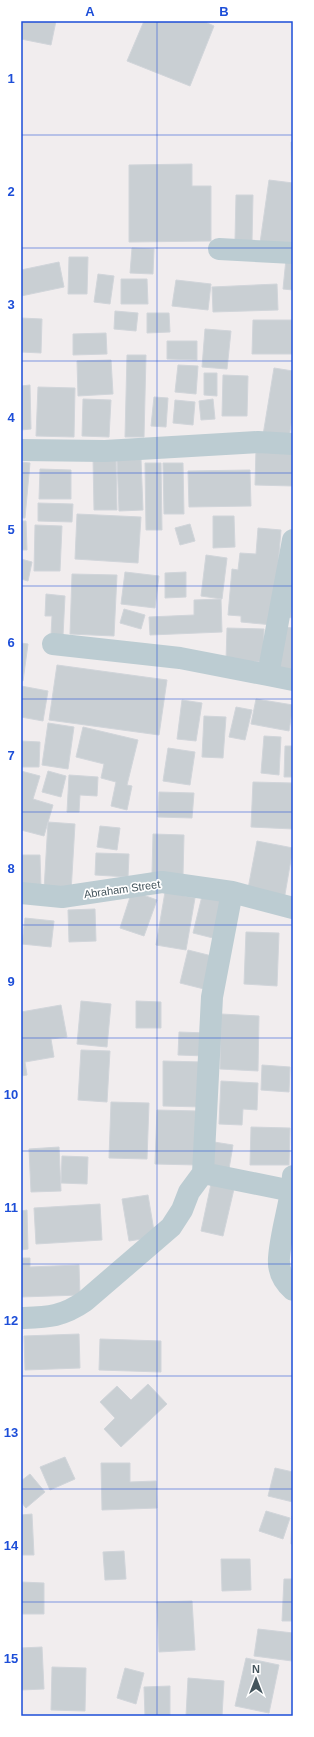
<svg xmlns="http://www.w3.org/2000/svg" width="314" height="1737" viewBox="0 0 314 1737" font-family="Arial,sans-serif">
  <style>
    .building { fill: #c9cfd3; stroke: #d1d5da }
    .lines { fill: none; stroke-linecap: round; stroke-linejoin: round }
    .minor { stroke: #bcccd2; stroke-width: 22 }
    .grid { fill: none; stroke: #1d4ed8; stroke-width: 1; stroke-opacity: 0.55 }
    .labels { text-anchor: middle; dominant-baseline: central; stroke-width: 3.5; stroke-linejoin: round; paint-order: stroke }
    .street-label { font-size: 11px; fill: #44555d; stroke: #fff }
    .neatline { fill: none; stroke: #1d4ed8; stroke-width: 1.5 }
    .grid-label { font-size: 13px; text-anchor: middle; font-weight: bold; fill: #1d4ed8 }
  </style>
  <rect width="100%" height="100%" fill="#f1edee"/>
  <path class="building" d="M21 21H56L51 45 21 39Z
    M144 21H203L214 26 190 86 127 61Z
    M291 142H293V180H292Z
    M192 164V186H211V241L129 242V165Z
    M269 180 293 183V235L291 247 260 243Z
    M236 195H253L252 241 235 240Z
    M132 248 154 249 153 274 130 273Z
    M69 257H88L87 294H68Z
    M286 259 293 260V290L283 289Z
    M59 262 64 287 21 296V270Z
    M98 274 114 276 110 304 94 302Z
    M121 279H147L148 304H121Z
    M176 280 211 284 208 310 172 306Z
    M277 284 278 310 213 312 212 287Z
    M115 311 138 313 136 331 114 329Z
    M147 313H169L170 332 147 333Z
    M21 318 42 319 41 353 21 352Z
    M253 320H293V354H252Z
    M205 329 231 331 227 369 202 367Z
    M106 333 107 354 73 355V334Z
    M167 341H197V360L167 359Z
    M127 355H146L144 437H125Z
    M111 360 113 394 78 396 77 361Z
    M178 365 198 366 196 394 175 392Z
    M274 368 293 371V412L289 438 263 435Z
    M204 373H217V396L204 395Z
    M223 375 248 376 247 416H222Z
    M30 385 31 429 21 430V386Z
    M38 387 75 388 74 437 36 436Z
    M154 397 168 398 166 427 151 426Z
    M83 399 111 400 109 437 82 436Z
    M213 399 215 419 201 420 199 401Z
    M175 400 195 402 193 425 173 423Z
    M256 449 293 450V486L255 485Z
    M93 458H116L117 510H94Z
    M117 459H141L143 510 119 511Z
    M21 462 30 463 25 518H21Z
    M145 463H161L162 530H146Z
    M163 463H183L184 514H164Z
    M40 469 71 470V499H39Z
    M250 470 251 506 189 507 188 471Z
    M38 503 73 504 72 522 38 521Z
    M77 514 141 517 138 563 75 559Z
    M213 516H234L235 547 213 548Z
    M21 521H26L27 550H21Z
    M190 524 195 541 180 545 175 528Z
    M35 525 62 526 60 571H34Z
    M258 528 281 530 273 625 241 622V616L228 615 232 569 238 570 240 553 256 554Z
    M206 555 227 558 222 599 201 596Z
    M21 559 32 562 28 581 21 579Z
    M125 572 159 576 155 608 121 604Z
    M186 572V597L165 598V573Z
    M72 574 117 575 114 636 70 634Z
    M293 592V618L286 617Z
    M46 594 65 596 63 636 51 635 52 616H45Z
    M221 599 222 632 150 635 149 617 194 615V600Z
    M124 609 145 615 141 629 120 623Z
    M283 627 293 628V670L276 667Z
    M227 628 264 629 263 662 226 661Z
    M21 643 28 644 23 681H21Z
    M57 665 167 680 159 735 49 720Z
    M21 686 48 691 43 721 21 717Z
    M256 699 293 705 289 731 251 724Z
    M182 700 202 703 196 741 177 739Z
    M236 707 252 710 245 740 229 737Z
    M204 716 226 717 223 758 202 757Z
    M48 723 74 727 68 769 42 765Z
    M83 727 138 740 127 785 132 786 127 810 111 806 116 782 101 778 104 764 76 757Z
    M264 736 281 737 279 775 261 773Z
    M21 741 40 742 39 767H21Z
    M285 746H293V777H284Z
    M168 748 195 752 190 785 163 781Z
    M21 771 40 776 33 799 53 805 44 836 21 830Z
    M48 771 66 776 61 797 42 792Z
    M69 775 98 777 97 796 80 795 79 812H67Z
    M253 782 293 783V829L251 827Z
    M159 792 194 793 192 818 158 817Z
    M48 822 75 824 71 892 44 890Z
    M100 826 120 828 117 850 97 847Z
    M153 834 184 835 183 875 152 874Z
    M257 841 293 848 284 900 247 894Z
    M96 853 129 854 128 877 95 875Z
    M21 855H40L41 888H21Z
    M132 891 157 900 144 936 120 928Z
    M165 892 195 898 186 950 156 945Z
    M202 896 226 902 217 939 193 933Z
    M95 909 96 941 69 942 68 910Z
    M25 918 54 921 51 947 22 944Z
    M246 932 279 933 277 986 244 984Z
    M188 950 212 956 204 989 180 983Z
    M81 1001 111 1004 107 1047 77 1044Z
    M136 1001 161 1002V1028H136Z
    M61 1005 67 1037 51 1039 54 1057 25 1062 27 1075 21 1076V1012Z
    M221 1014 259 1016 258 1071 220 1069Z
    M179 1032 206 1033V1056L178 1055Z
    M81 1050 110 1051 107 1102 78 1100Z
    M163 1061 202 1062V1107L163 1106Z
    M262 1065 290 1067 289 1092 261 1090Z
    M221 1081 258 1083 257 1110 243 1109 242 1125 219 1124Z
    M111 1102 149 1103 147 1159 109 1158Z
    M157 1110 198 1111 197 1165 155 1164Z
    M251 1127 290 1128 289 1165H250Z
    M214 1142 233 1145 229 1169 210 1167Z
    M59 1147 61 1191 31 1192 29 1149Z
    M62 1156 88 1157 87 1184 61 1183Z
    M211 1184 234 1189 223 1236 201 1231Z
    M148 1195 155 1237 129 1241 122 1199Z
    M100 1204 102 1240 36 1244 34 1208Z
    M27 1210 28 1249 21 1250V1211Z
    M21 1258H30V1267L79 1265 80 1295 21 1297Z
    M79 1334 80 1368 25 1370 24 1336Z
    M100 1339 161 1341V1372L99 1370Z
    M148 1384 167 1404 121 1447 104 1429 115 1418 100 1402 117 1386 131 1400Z
    M65 1457 75 1479 50 1490 40 1467Z
    M101 1463H130V1482L156 1481 157 1508 102 1510Z
    M275 1468 293 1472V1502L268 1496Z
    M30 1474 45 1492 26 1508 21 1502V1481Z
    M266 1511 290 1518 283 1539 259 1531Z
    M32 1514 34 1555H21V1515Z
    M292 1516H293V1544H291Z
    M124 1551 126 1579 105 1580 103 1552Z
    M221 1559H250L251 1590 222 1591Z
    M284 1579H293V1621H282Z
    M21 1582 44 1583V1614H21Z
    M192 1601 195 1650 159 1652 157 1602Z
    M258 1629 293 1633 292 1661 254 1656Z
    M42 1647 44 1689 21 1690V1648Z
    M246 1658 279 1665 269 1713 235 1706Z
    M52 1667 86 1668 85 1711 51 1710Z
    M125 1668 144 1673 136 1704 117 1698Z
    M188 1678 224 1681 222 1716H186Z
    M170 1686V1716H145L144 1687Z"/>
  <g class="lines">
    <path class="minor" d="M219 249 293 253
      M21 450 105 451 258 442 293 444
      M293 540 268 675 293 680
      M53 644 180 658 268 675
      M21 893 62 897 162 882 232 892 293 908
      M203 1173 292 1191
      M293 1176C291 1203 281 1230 279 1258 278 1271 284 1282 293 1290
      M21 1318C48 1317 62 1317 85 1301L171 1227 182 1210 189 1192 203 1173 212 997 232 892"/>
  </g>
  <path class="grid" d="M157 21V1716M21 135H293M21 248H293M21 361H293M21 473H293M21 586H293M21 699H293M21 812H293M21 925H293M21 1038H293M21 1151H293M21 1264H293M21 1376H293M21 1489H293M21 1602H293"/>
  <g class="labels">
    <g class="street-label">
      <text transform="translate(122 889) rotate(-8)">Abraham Street</text>
    </g>
  </g>
  <rect width="314" height="1737" fill="none" stroke="#ffffff" stroke-width="44"/>
  <g transform="translate(256 1679)" stroke="#ffffff" stroke-width="3" paint-order="stroke">
  <path d="M0-3L7 15L0 10L-7 15Z" fill="#44555d"/>
  <text y="-6" font-size="11" font-weight="bold" text-anchor="middle" fill="#44555d">N</text>
  </g>
  <rect x="22" y="22" width="270" height="1693" class="neatline"/>
  <g class="grid-label">
    <text x="90" y="16">A</text>
    <text x="224" y="16">B</text>
    <text x="11" y="83">1</text>
    <text x="11" y="196">2</text>
    <text x="11" y="309">3</text>
    <text x="11" y="422">4</text>
    <text x="11" y="534">5</text>
    <text x="11" y="647">6</text>
    <text x="11" y="760">7</text>
    <text x="11" y="873">8</text>
    <text x="11" y="986">9</text>
    <text x="11" y="1099">10</text>
    <text x="11" y="1212">11</text>
    <text x="11" y="1325">12</text>
    <text x="11" y="1437">13</text>
    <text x="11" y="1550">14</text>
    <text x="11" y="1663">15</text>
  </g>
</svg>
